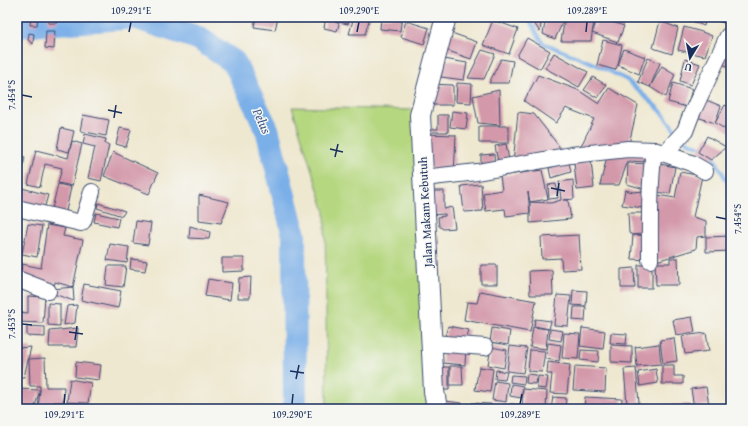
<svg xmlns="http://www.w3.org/2000/svg" width="748" height="426" viewBox="0 0 748 426" font-family="'Gentium Book Plus',serif">
  <style>
    .green { fill: #b5d77f; stroke: #68836e }
    .lines { fill: none; stroke-linecap: round; stroke-linejoin: round }
    .stream { stroke: #7aafe8; stroke-width: 4 }
    .river { stroke: #7aafe8; stroke-width: 24 }
    .building { fill: #d398aa }
    .minor-casing { stroke: #3b4b6f; stroke-width: 18 }
    .tertiary-casing { stroke: #3b4b6f; stroke-width: 22 }
    .minor { stroke: #fff; stroke-width: 16 }
    .tertiary { stroke: #fff; stroke-width: 20 }
    .ticks { fill: none; stroke: #1b2f5e; stroke-width: 1.5 }
    .labels { text-anchor: middle; dominant-baseline: central; stroke-width: 3; stroke-linejoin: round; paint-order: stroke }
    .street-label { font-size: 12px; fill: #1b2f5e; stroke: #f6f6f2 }
    .water-label { font-size: 13px; font-style: italic; fill: #385587; stroke: #f6f6f2 }
    .neatline { fill: none; stroke: #1b2f5e; stroke-width: 1.5 }
    .ticks-label { font-size: 10px; text-anchor: middle; fill: #1b2f5e }
  </style>
  <rect width="100%" height="100%" fill="#f6f6f2"/>
  <filter id="ink" filterUnits="userSpaceOnUse"><feTurbulence type="fractalNoise" baseFrequency=".025" numOctaves="2"/><feDisplacementMap in="SourceGraphic" scale="8" xChannelSelector="R" yChannelSelector="G"/><feConvolveMatrix kernelMatrix="1 2 1 2 8 2 1 2 1" color-interpolation-filters="sRGB"/></filter>
  <filter id="wash" filterUnits="userSpaceOnUse"><feTurbulence type="fractalNoise" baseFrequency=".012" numOctaves="4" result="noise"/><feDisplacementMap in="SourceGraphic" scale="16" xChannelSelector="R" yChannelSelector="G"/><feGaussianBlur stdDeviation="0.9" result="paint"/><feColorMatrix in="noise" values="0 0 0 0 0 0 0 0 0 0 0 0 0 0 0 0 0 1.4 0 .05"/><feComposite in="paint" operator="in"/></filter>
  <g filter="url(#wash)">
    <rect width="100%" height="100%" fill="#efe8d0"/>
    <path class="green" d="M292 107 417 110 434 409H327L325 212Z"/>
    <g class="lines">
      <path class="stream" d="M527 17 543 43 597 65 627 80 660 110 678 134
        M682 139 705 149
        M712 154 731 189"/>
      <path class="river" d="M17 26 135 17 198 38 234 62 267 129 294 235 295 409"/>
    </g>
    <g id="blocks">
      <path class="building" d="M31 17H38L37 25H30Z
        M48 17H57V23H48Z
        M256 17H278L275 30 254 27Z
        M326 17H334V21L339 24 337 31 324 28Z
        M335 17H350L348 24 334 21Z
        M354 17H370L365 34H349Z
        M381 17H402L400 31 380 29Z
        M530 17H542L540 32Z
        M546 17H565L555 39 543 34Z
        M565 17H593L594 21 591 41H561Z
        M598 17 624 26 618 42 592 33Z
        M689 17H706L704 26 688 19Z
        M719 17H731V25L718 21Z
        M493 20 518 29 509 54 483 45Z
        M406 21 429 28 424 44 401 37Z
        M660 21 678 28 672 54 653 48Z
        M684 27 702 32 712 36 705 56 678 50Z
        M46 31H55L54 49 45 48Z
        M446 31 477 42 471 59 440 48Z
        M29 33 34 34 33 44 28 40Z
        M527 38 550 51 540 69 517 56Z
        M731 39V68L718 62Z
        M603 40 622 45 618 65 615 70 597 65Z
        M624 49 645 57 639 74 618 65Z
        M482 50 495 54 484 79 468 78Z
        M554 53 588 72 579 87 545 68Z
        M648 58 660 63 650 87 662 66 675 74 666 97 650 87 638 82Z
        M444 59 467 63 464 80 441 77Z
        M501 59 513 61 509 83H489Z
        M685 59 700 64 691 85 680 81Z
        M538 75 578 90 599 104 609 88 638 105 628 148 574 154 583 142 594 119 566 108 556 123 524 101Z
        M593 77 606 85 598 98 584 90Z
        M457 83 472 84 471 103 456 102Z
        M673 83 692 89 687 107 668 102Z
        M428 84 453 85V105H428Z
        M499 90 500 125 478 123 473 96Z
        M701 98 721 106 715 123 694 116Z
        M725 105 731 108 730 132 715 123Z
        M452 111 468 113 466 129 450 127Z
        M518 112 534 114 565 154 513 164Z
        M83 115 109 120 106 136 80 131Z
        M438 115H448V132H431V129H438Z
        M479 126H509V143H479Z
        M61 128 74 131 69 152 57 149Z
        M120 128 131 130 126 147 116 144Z
        M85 134 106 139 105 144 109 145 101 181 88 178 95 147 83 144Z
        M424 134 456 135 454 175 423 169Z
        M707 136 726 147 711 160 698 152Z
        M72 141 82 144 72 186 58 183 62 168 45 164 40 187 28 184 36 150 68 158Z
        M506 144 510 165 499 167 495 146Z
        M113 152 158 173 149 194 104 176Z
        M608 153 651 154 649 162 628 161 619 185H600Z
        M494 154 495 168 481 169V155Z
        M17 155 25 157 22 173 17 172Z
        M591 161 594 188 577 190 574 163Z
        M569 162 571 172 551 178 549 168Z
        M628 163 649 164 648 190 627 184Z
        M655 163 675 167 670 194 650 191Z
        M542 170 548 199 530 202 528 192 530 213V202L551 203 561 200 559 182 573 180 574 199 563 200H568L571 219 530 223V213L506 216 505 209 486 211 483 193 502 190 500 176Z
        M680 172 702 176 693 217 706 221V236L697 237 696 249 653 262 652 194 675 198Z
        M58 184 71 187 65 216 51 213Z
        M481 184 483 211 464 212 461 186Z
        M556 184 558 198 549 199 548 185Z
        M18 187 48 195 43 213 17 205V191Z
        M625 190 633 192 645 191 643 208 622 205Z
        M426 191H444V209L452 207 455 228 443 229 439 226 438 217 445 216V214L427 215Z
        M199 195 229 202 221 223 199 220Z
        M98 203 125 211 122 216 97 208Z
        M96 213 119 218 117 227 94 222Z
        M628 213H648V233L633 235 649 236 647 260 631 259 633 235 629 233Z
        M136 221 151 223 148 245 133 243Z
        M28 224 42 226 37 257 22 254Z
        M47 225 65 228 63 236 83 240 73 287 74 301 51 293 53 289 73 287 55 282 54 286 20 279 22 264 41 268Z
        M190 226 210 232 209 239 189 238Z
        M579 235 581 269 562 270 561 258 542 259 541 237Z
        M731 236V251L706 252V237Z
        M110 244 129 247 127 263 107 260Z
        M222 258H244V271L222 272Z
        M670 258H678L679 285H656L655 263H670Z
        M131 259 147 261 145 271 130 269Z
        M481 265H497V284H481Z
        M638 265H652V288H638Z
        M108 266H126L123 287 106 285Z
        M634 268 635 288H621V269Z
        M552 270 553 295H530L529 271Z
        M251 277 250 298H238L239 278Z
        M208 279 232 283 230 300 205 296Z
        M84 284 121 291 118 308 81 300Z
        M573 290 587 291 586 306 572 305Z
        M480 291 536 301 530 332 464 320 467 302 477 303Z
        M557 295 571 296 568 326 554 325Z
        M28 296 45 297 43 323 17 322 18 312 28 313Z
        M48 303 60 304V326L48 325Z
        M77 305 75 323 64 325 67 306Z
        M574 307H586L585 321 573 320Z
        M692 317 695 332 676 335 673 320Z
        M535 319 551 321 549 329 534 326Z
        M27 326 45 327V337L27 336Z
        M448 326 469 330 465 343 444 340Z
        M533 327 548 329 546 349 530 347Z
        M78 328 76 347H49L50 331Z
        M492 328 510 331 508 345 490 342Z
        M582 328 605 331 603 349 580 346Z
        M550 329 563 331 561 341 549 339Z
        M564 333 580 334 578 359 562 358Z
        M611 333 627 334 626 344 610 343Z
        M706 333 709 351 685 354 682 336Z
        M674 338 677 361 663 363 660 340Z
        M548 343 561 345 559 361 546 359Z
        M659 344 661 364 637 366 635 347Z
        M611 345 632 346V363L611 362Z
        M443 346 466 347 465 365 442 363Z
        M510 346 527 348 523 373 507 371Z
        M31 347 24 377H17V348Z
        M491 347 507 350 504 368 488 365Z
        M530 350 545 351 542 372 528 371Z
        M581 350 599 351 598 362 580 360Z
        M45 358 46 387H64L63 402H53L52 408 66 406 65 409H38L40 390 34 409H18L17 404V389L40 390V386H30L29 359Z
        M76 362 101 365 99 380 75 377Z
        M548 362 570 365 567 394 550 393 552 374H547Z
        M662 365H674V376H683V384H662Z
        M450 366H462L463 385H450Z
        M575 366 606 368 605 392 573 390Z
        M435 367H449V390H434Z
        M479 367 493 369 490 392 475 390Z
        M636 368 639 403 627 404 624 369Z
        M656 369 658 383 640 386 638 372Z
        M496 370 507 372 505 380 495 379Z
        M527 374 536 375 535 384 526 383Z
        M511 375 525 376 524 384 510 382Z
        M538 376 548 377 546 389 537 388Z
        M70 379 91 383 88 403 67 402Z
        M495 381 508 383 506 402 492 400Z
        M511 384 523 386 521 398 510 396Z
        M706 387 709 405 694 408 691 389Z
        M523 389 547 391 546 409H522Z
        M553 397 566 398 565 409H551Z
        M585 397 622 399 621 409H584Z
        M444 401 462 403V409H443Z
        M472 403 491 404 490 409H472Z
        M510 404 520 405V409H510Z
        M690 404V409H666L665 405Z"/>
    </g>
  </g>
  <g filter="url(#ink)">
    <use href="#blocks" fill-opacity="0" stroke="#3b4b6f" stroke-width="1"/>
    <g class="lines">
      <g class="minor-casing">
        <path id="minor" d="M665 153 685 131 691 115 728 36 731 35
          M423 178 477 172 571 155 628 149 654 150 691 163 705 171
          M17 208 81 223 83 221 92 192
          M650 260C650 223 649 187 654 150
          M17 279 48 291
          M432 343 485 347"/>
      </g>
      <g class="tertiary-casing">
        <path id="tertiary" d="M437 409 434 391 420 115 446 17"/>
      </g>
      <use href="#minor" class="minor"/>
      <use href="#tertiary" class="tertiary"/>
    </g>
  </g>
  <path class="ticks" d="M129 32 131 22M357 32 359 22M586 32 587 22M22 95 32 97M108 110 122 113M114 118 116 105M330 149 343 152M335 157 338 144M551 188 565 191M557 196 559 183M716 217 726 219M22 324 32 325M69 332 83 334M75 340 77 326M290 371 304 373M296 379 299 365M64 404 65 394M292 404 293 394M520 404 522 394"/>
  <g class="labels">
    <g class="street-label">
      <text transform="translate(425 212) rotate(-93)">Jalan Makam Kebutuh</text>
    </g>
    <g class="water-label">
      <text transform="translate(262 121) rotate(66)">Pelus</text>
    </g>
  </g>
  <rect width="748" height="426" fill="none" stroke="#f6f6f2" stroke-width="44"/>
  <g transform="translate(690 58) rotate(190)" stroke="#f6f6f2" stroke-width="3" paint-order="stroke">
  <path d="M0-3L7 15L0 10L-7 15Z" fill="#1b2f5e"/>
  <text y="-6" font-size="11" font-weight="bold" text-anchor="middle" fill="#1b2f5e">U</text>
  </g>
  <rect x="22" y="22" width="704" height="382" class="neatline"/>
  <g class="ticks-label">
    <text x="131" y="14">109.291°E</text>
    <text x="359" y="14">109.290°E</text>
    <text x="587" y="14">109.289°E</text>
    <text transform="translate(11 95) rotate(-90)" y="4">7.454°S</text>
    <text transform="translate(737 219) rotate(-90)" y="4">7.454°S</text>
    <text transform="translate(11 324) rotate(-90)" y="4">7.453°S</text>
    <text x="64" y="418">109.291°E</text>
    <text x="292" y="418">109.290°E</text>
    <text x="520" y="418">109.289°E</text>
  </g>
</svg>
